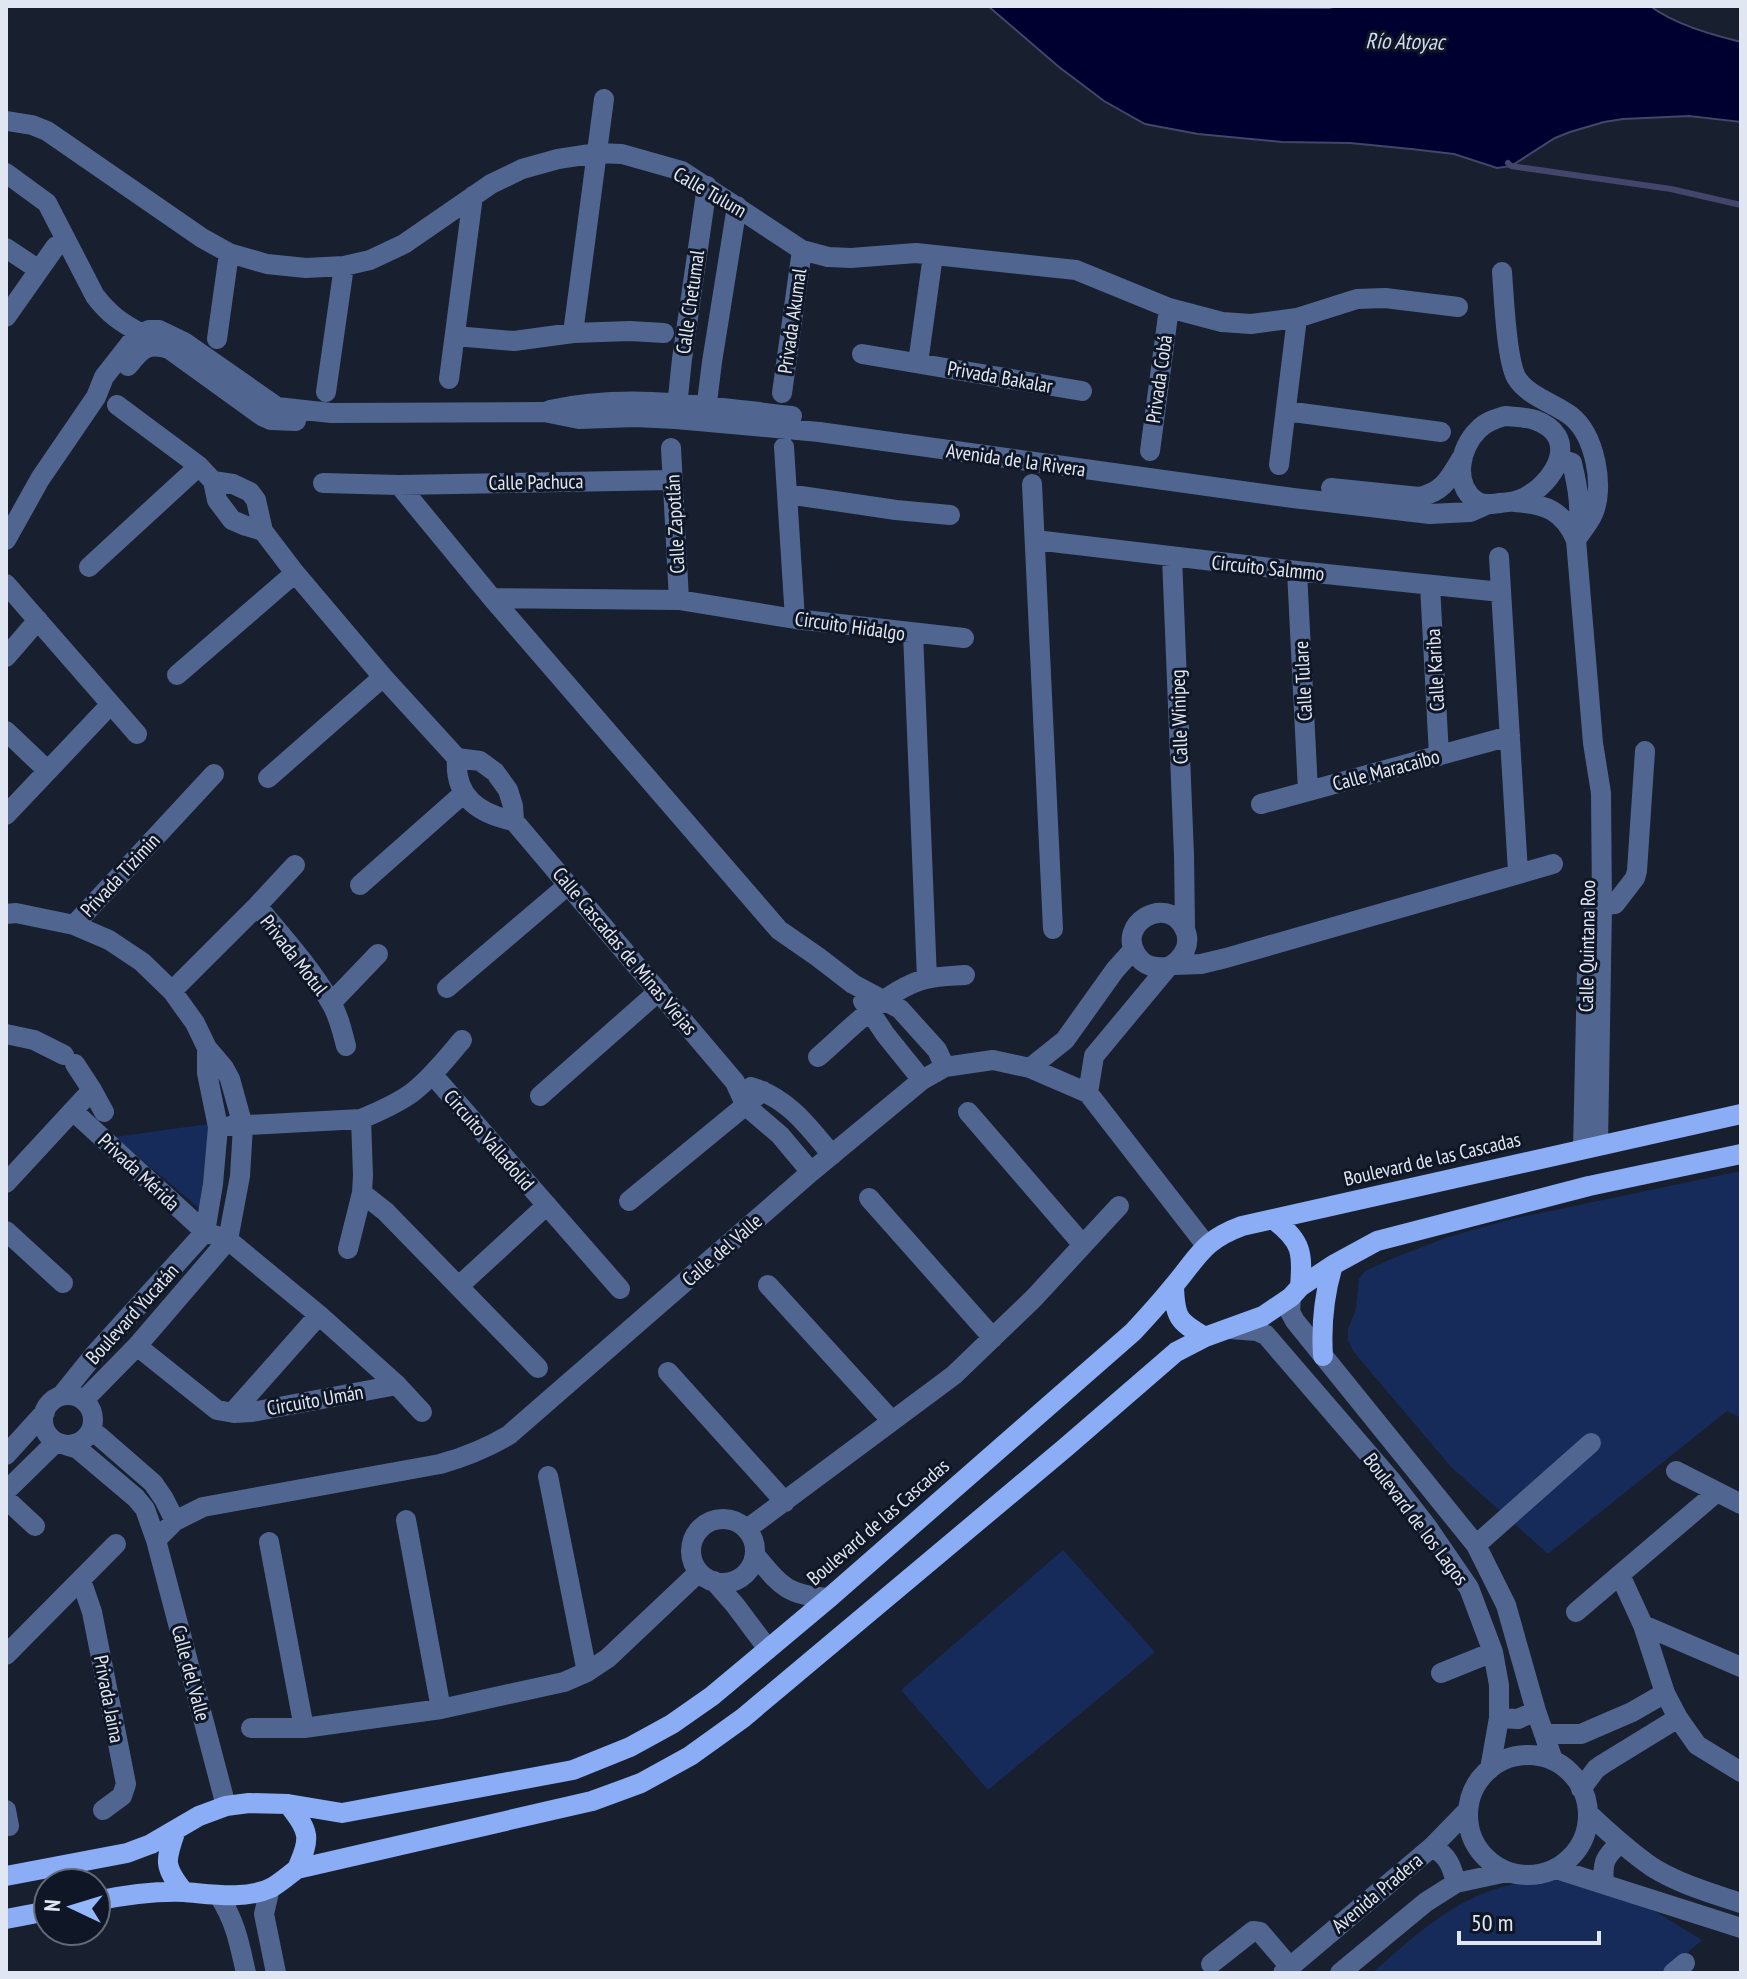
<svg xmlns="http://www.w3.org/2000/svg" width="1747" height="1979" viewBox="0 0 1747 1979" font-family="'PT Sans Narrow',sans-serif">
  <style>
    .green { fill: #162b59 }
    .water { fill: #000030; stroke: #44456a; stroke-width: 2 }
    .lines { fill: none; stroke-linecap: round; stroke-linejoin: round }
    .stream { stroke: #44456a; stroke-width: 6 }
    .minor { stroke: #506691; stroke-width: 20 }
    .major { stroke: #8aadf5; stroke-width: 20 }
    .labels { text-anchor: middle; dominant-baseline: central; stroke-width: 6; stroke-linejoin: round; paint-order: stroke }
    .street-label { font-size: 20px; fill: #e1e7f2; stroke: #0f1625 }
    .water-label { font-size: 22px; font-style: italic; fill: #d3dcee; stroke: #0f1625 }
  </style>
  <rect width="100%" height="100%" fill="#181f2f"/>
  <path class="green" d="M222 1122 206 1214 115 1137Z
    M1741 1171V1418L1727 1411 1548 1554 1451 1467 1353 1351 1348 1340V1329L1356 1309 1359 1279 1365 1271 1391 1259 1448 1237 1512 1219Z
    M1063 1550 1155 1652 988 1790 901 1690Z
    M1556 1880 1591 1885 1635 1899 1702 1940 1664 1973H1372C1417 1934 1458 1894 1519 1883 1531 1881 1544 1881 1556 1880Z"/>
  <path class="water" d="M988 6 1329 8 1338 6H1650C1676 25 1710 34 1741 42V122L1689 116 1623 119 1604 122 1570 132 1555 138 1511 166 1497 168 1454 154 1411 149 1350 143 1282 142 1198 134 1145 124 1104 101 1059 67Z"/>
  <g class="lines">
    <path class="stream" d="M1508 163 1511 166 1671 189 1741 205"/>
    <path class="minor" d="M7 121 32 125 47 131 202 238 229 253 267 264 306 268 344 266 370 260 404 244 491 184 522 169 558 159 597 153 622 154 682 171 802 250 828 257 851 258 916 253 1076 270 1169 308 1222 322 1251 324 1297 318 1357 299 1385 298 1458 307
      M6 173 47 203 95 296C109 314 121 323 141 333
      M6 248 39 270
      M1502 272C1504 297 1506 357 1516 377 1527 396 1554 403 1571 416 1595 435 1605 487 1593 514 1589 523 1581 532 1576 540
      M6 317 56 246
      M573 333 604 99
      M455 336 514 341 573 333 630 331 664 333
      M217 339 229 253
      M862 354 1082 391
      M918 363 933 255
      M128 366C141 350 147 342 169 349L262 416 271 420 296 421
      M449 379 473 196
      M326 392 344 266
      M782 393 802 250
      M117 405 199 466 213 481 217 500 232 520 246 526 263 531
      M550 410C630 392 711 407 792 416
      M1286 411 1441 432
      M676 416 682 359 707 186
      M1505 416C1515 417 1526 417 1535 420 1579 436 1558 477 1529 495 1520 501 1511 502 1500 503 1492 504 1484 506 1476 501 1452 484 1460 447 1478 430 1485 422 1495 419 1505 416Z
      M705 418 712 362 737 206
      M784 447 795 619
      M671 448 679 600
      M1150 451 1169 308
      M1561 459 1572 463C1578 488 1582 511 1577 536
      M1279 465 1297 318
      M213 481 233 484 250 492 256 500 263 531 295 573 383 677 457 758 480 761 495 772 508 790 513 806 514 821 735 1082 746 1106 780 1135 811 1172
      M323 483 399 485 672 480
      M1032 484 1053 929
      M399 485 492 598 779 930 818 957 853 984 900 1009 937 1050 945 1067
      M1331 488 1419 497C1443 492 1449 479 1461 459
      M787 494 896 510 950 515
      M1514 502C1545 504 1563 510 1576 540L1593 743 1601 793 1602 906 1598 1145
      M6 540 40 479 96 397 104 377 133 340 141 333 149 330H159L184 342 277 407 331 413 544 412 579 419 635 417 676 419 819 432 1293 498 1430 514 1470 512 1486 505
      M1035 540 1297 571 1501 592
      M1172 557 1184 855 1185 927
      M1499 557 1518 872
      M89 567 199 466
      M1297 571 1308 791
      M6 584 137 734
      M1430 585 1439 756
      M492 598 679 600 795 619 964 638
      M913 633 927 979
      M6 657 38 620
      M177 675 295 573
      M6 731 47 770
      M457 758C454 797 479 814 514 821
      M268 778 383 677
      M1261 804 1510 736
      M6 815 111 704
      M360 885 464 793
      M257 906C283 937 311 968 331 1003 339 1016 342 1031 346 1046
      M1593 906 1615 904 1635 878 1637 871 1645 751
      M6 914 16 913 74 925 109 940 142 962 172 991 195 1023 207 1048 224 1068 230 1079 243 1126 240 1176 228 1240 137 1346 84 1400
      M74 925 214 774
      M1174 965 1201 964 1226 958 1553 864
      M447 988 568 885
      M172 991 257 906 295 865
      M863 1001 885 1034 922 1080
      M331 1003 378 954
      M6 1034 34 1040 64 1055
      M818 1057C847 1032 888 988 926 979 939 976 952 976 965 975
      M75 1064 92 1090 104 1112
      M1030 1068 1065 1040 1115 970 1133 950
      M432 1074 620 1289
      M751 1087C789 1099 808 1126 832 1155
      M1088 1093 1094 1056 1168 967C1184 959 1193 942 1183 926 1165 895 1117 924 1136 954 1144 967 1155 968 1168 967
      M540 1096 659 991
      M73 1111 205 1232 228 1240 319 1315 233 1412
      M968 1112 1083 1245
      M230 1126 361 1119C378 1112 397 1104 413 1092 431 1078 447 1058 462 1040
      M1583 1149 1587 971
      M6 1183 92 1090
      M362 1193 385 1211 538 1368
      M869 1198 993 1338
      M629 1201 763 1091
      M6 1231 63 1283
      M348 1249 362 1193 363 1175 361 1119
      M768 1285 891 1420
      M459 1286 547 1205
      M1291 1297 1290 1312 1295 1321 1476 1545 1506 1605 1536 1711 1553 1760
      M319 1315 397 1385 422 1412
      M1230 1329 1257 1331 1266 1335 1390 1479 1428 1528 1469 1588 1493 1652 1499 1685V1718L1490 1769
      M137 1346 217 1410 234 1413 252 1412 397 1385
      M668 1372 785 1502
      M43 1420a25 25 0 1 1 50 0a25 25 0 1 1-50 0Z
      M61 1396 94 1355 205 1232 213 1184 218 1127 207 1073V1048
      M90 1432 99 1436 153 1483 164 1499 175 1521
      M62 1444 78 1449 136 1498 145 1509 156 1540 226 1806
      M6 1455 45 1412
      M1676 1471 1741 1504
      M548 1476 587 1672
      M6 1491 56 1442
      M6 1499 35 1526
      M691 1551a32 32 0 1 1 64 0a32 32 0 1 1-64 0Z
      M406 1520 441 1709
      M747 1529 954 1375 1034 1298 1119 1206
      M156 1540 175 1521 203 1507 440 1464C465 1457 487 1448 509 1435L811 1172 922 1080 945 1067 993 1060 1030 1068 1088 1093 1206 1245
      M269 1542 304 1728
      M1476 1545 1591 1443
      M755 1555C781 1586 786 1595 829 1598
      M1620 1575 1643 1625 1665 1693 1678 1718 1697 1745 1741 1772
      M81 1580 92 1612 126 1784 122 1796 103 1810
      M714 1581 735 1605 768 1649
      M1576 1612 1717 1492
      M1643 1625 1741 1667
      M6 1655 116 1544
      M1441 1673 1493 1652
      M1499 1718 1518 1719 1536 1711
      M251 1728H304L441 1709 564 1682 587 1672 608 1658 699 1572
      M1544 1734H1581L1632 1712 1665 1693
      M1468 1815a60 60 0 1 1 120 0a60 60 0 1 1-120 0Z
      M1581 1789 1596 1769 1603 1764 1678 1718
      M6 1810 9 1826
      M1588 1813C1608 1832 1629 1851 1652 1867 1679 1884 1711 1893 1741 1903
      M1432 1847C1448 1855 1452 1867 1456 1883
      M1556 1869 1741 1928
      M1604 1883C1602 1862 1605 1857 1620 1843
      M270 1888 264 1914 276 1973
      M219 1896C236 1923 239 1942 246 1973
      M1211 1964 1253 1931 1260 1932 1290 1967
      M1283 1973 1432 1847 1468 1810
      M1340 1973 1426 1902 1456 1883 1507 1872
      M1673 1973 1685 1963"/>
    <path class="major" d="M1274 1220C1302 1241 1303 1253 1300 1287
      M1174 1286C1175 1318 1178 1321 1205 1337
      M1323 1356C1321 1324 1324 1295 1333 1265
      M288 1804C310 1833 311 1836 297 1869
      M176 1830C165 1861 163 1866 184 1892
      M6 1876 127 1853 151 1844 199 1816 226 1806 249 1803 288 1804 342 1813 573 1770 630 1747 672 1724 712 1696 829 1598 1133 1332C1146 1318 1159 1304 1171 1289 1198 1258 1201 1241 1242 1226L1741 1114
      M96 1901C125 1895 154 1891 184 1892 211 1894 245 1900 271 1888 280 1883 289 1875 297 1869L592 1801 641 1783 690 1756 743 1718 1065 1448 1176 1352 1205 1337 1263 1316 1291 1297 1300 1287 1333 1265 1377 1241 1589 1186 1741 1154
      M6 1919 48 1911"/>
  </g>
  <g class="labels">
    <g class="street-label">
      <text transform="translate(710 192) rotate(30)">Calle Tulum</text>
      <text transform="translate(690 302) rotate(-82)">Calle Chetumal</text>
      <text transform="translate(792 321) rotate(-82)">Privada Akumal</text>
      <text transform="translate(1000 377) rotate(10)">Privada Bakalar</text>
      <text transform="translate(1159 379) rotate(-82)">Privada Cobá</text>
      <text transform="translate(1016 460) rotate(8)">Avenida de la Rivera</text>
      <text transform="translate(536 482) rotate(-1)">Calle Pachuca</text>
      <text transform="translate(675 524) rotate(-93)">Calle Zapotlán</text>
      <text transform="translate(1268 568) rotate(6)">Circuito Salmmo</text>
      <text transform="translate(850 626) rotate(8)">Circuito Hidalgo</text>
      <text transform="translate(1435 670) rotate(-93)">Calle Kariba</text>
      <text transform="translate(1303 681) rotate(-93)">Calle Tulare</text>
      <text transform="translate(1179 717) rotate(-92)">Calle Winipeg</text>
      <text transform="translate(1386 770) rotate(-15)">Calle Maracaibo</text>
      <text transform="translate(120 875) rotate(-47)">Privada Tizimin</text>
      <text transform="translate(1587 946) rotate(-89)">Calle Quintana Roo</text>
      <text transform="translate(625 951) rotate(50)">Calle Cascadas de Minas Viejas</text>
      <text transform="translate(294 955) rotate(52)">Privada Motul</text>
      <text transform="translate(489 1140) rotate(49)">Circuito Valladolid</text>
      <text transform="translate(1432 1159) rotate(-13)">Boulevard de las Cascadas</text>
      <text transform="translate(139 1172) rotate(43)">Privada Mérida</text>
      <text transform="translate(722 1250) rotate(-41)">Calle del Valle</text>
      <text transform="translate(132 1314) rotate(-48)">Boulevard Yucatán</text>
      <text transform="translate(315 1400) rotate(-10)">Circuito Umán</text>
      <text transform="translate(1416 1519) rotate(53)">Boulevard de los Lagos</text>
      <text transform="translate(878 1522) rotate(-41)">Boulevard de las Cascadas</text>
      <text transform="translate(191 1673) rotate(75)">Calle del Valle</text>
      <text transform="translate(109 1699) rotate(79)">Privada Jaina</text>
      <text transform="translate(1377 1893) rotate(-40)">Avenida Pradera</text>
    </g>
    <g class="water-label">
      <text transform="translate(1405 41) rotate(1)">Río Atoyac</text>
    </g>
  </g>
  <rect width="1747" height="1979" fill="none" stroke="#e1e7f2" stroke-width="16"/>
  <g transform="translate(72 1907) rotate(274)"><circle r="38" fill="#0f1625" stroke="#636a77" stroke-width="2"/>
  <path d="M0-6L14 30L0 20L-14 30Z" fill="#94b7fd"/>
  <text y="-12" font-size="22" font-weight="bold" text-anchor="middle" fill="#e1e7f2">N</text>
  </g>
  <path d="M1459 1931v12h140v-12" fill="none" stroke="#e1e7f2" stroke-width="4"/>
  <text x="1471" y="1931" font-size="24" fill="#e1e7f2" stroke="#0f1625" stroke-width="6" paint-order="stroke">50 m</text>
</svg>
